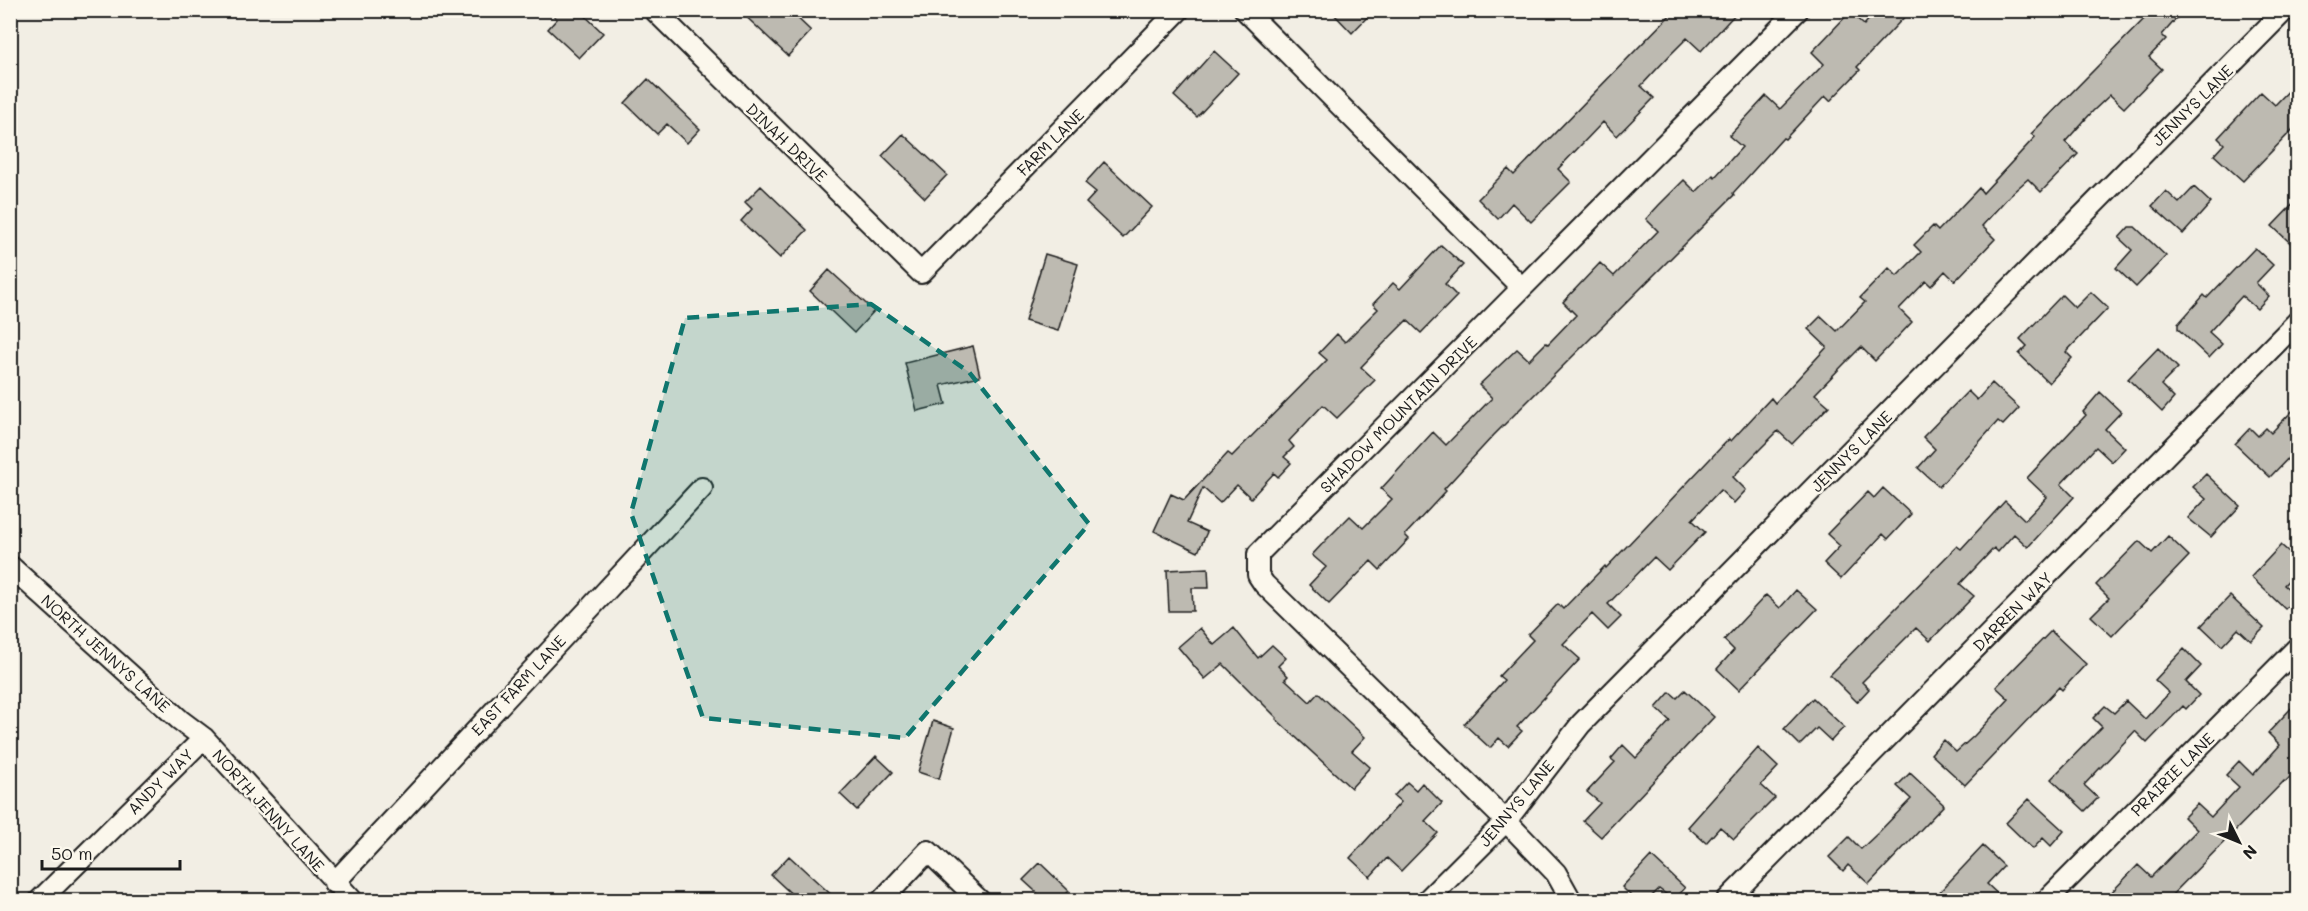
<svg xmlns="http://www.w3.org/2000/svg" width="2308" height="911" viewBox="0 0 2308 911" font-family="Mali,sans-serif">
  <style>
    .building { fill: #bdbab1; stroke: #1c1c1c; stroke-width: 1.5 }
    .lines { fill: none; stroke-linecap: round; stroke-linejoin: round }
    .minor-casing { stroke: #1c1c1c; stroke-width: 24 }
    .minor { stroke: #fbf7ec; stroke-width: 20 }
    .marked { fill: #0f766e; fill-opacity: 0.2; stroke: #0f766e; stroke-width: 4.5; stroke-dasharray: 12 8; stroke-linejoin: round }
    .labels { text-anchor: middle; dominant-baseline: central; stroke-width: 5; stroke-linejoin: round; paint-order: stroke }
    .street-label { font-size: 16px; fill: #1c1c1c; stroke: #fbf7ec }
  </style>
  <rect width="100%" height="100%" fill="#f2eee4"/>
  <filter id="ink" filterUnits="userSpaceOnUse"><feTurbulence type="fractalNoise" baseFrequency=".0167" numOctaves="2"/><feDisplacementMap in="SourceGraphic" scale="12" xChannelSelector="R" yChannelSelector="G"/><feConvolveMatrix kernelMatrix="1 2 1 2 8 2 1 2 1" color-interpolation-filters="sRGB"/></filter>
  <g filter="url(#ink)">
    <path class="building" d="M548 10H579L603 33 579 58 548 29 557 19Z
      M739 10H789L811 31 788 56Z
      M1330 10H1374L1352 33Z
      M1675 10H1739L1701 51 1687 38 1670 55 1641 86 1654 98 1617 136 1603 122 1558 169 1571 182 1531 222 1512 203 1498 219 1478 199 1508 169 1514 175Z
      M1877 10H1911L1857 67 1860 70 1830 101 1825 96 1785 139 1783 138 1733 193 1734 195 1494 435 1444 489 1446 491 1405 535 1409 539 1380 570 1371 561 1329 604 1309 585 1326 567 1312 555 1325 541 1350 516 1363 528 1392 499 1381 489 1433 432 1446 445 1492 398 1479 385 1517 349 1529 360 1546 343 1548 344 1576 315 1563 302 1600 263 1614 276 1658 231 1646 219 1659 205 1684 180 1696 192 1713 175 1715 177 1742 147 1729 136 1766 96 1780 109 1824 64 1812 52 1850 12 1864 25Z
      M2153 10H2184L2162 35 2166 39 2149 57 2162 69 2124 108 2110 95 2093 111 2065 142 2078 154 2041 192 2028 179 2010 195 1982 226 1995 239 1955 281 1945 271 1931 286 1926 281 1899 309 1912 322 1875 361 1861 347 1844 364 1815 394 1829 406 1792 444 1778 431 1761 448 1733 477 1746 490 1734 503 1720 490 1692 520 1705 532 1668 570 1654 557 1608 604 1621 617 1608 630 1592 614 1563 644 1580 659 1517 727 1522 731 1508 746 1499 738 1490 748 1464 724 1504 680 1499 676 1533 640 1528 635 1558 604 1563 609 1605 566 1606 568 1729 439 1731 441 1771 398 1775 403 1827 347 1808 329 1821 316 1837 331 1865 302 1860 298 1889 268 1897 276 1921 252 1914 245 1933 226 1938 231 1979 188 1983 193 2035 137 2031 134Z
      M1214 51 1238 73 1197 117 1174 96Z
      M648 79 700 129 687 143 667 124 657 134 625 103Z
      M2298 81V124L2243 181 2214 155 2224 144 2218 138 2261 92 2275 105Z
      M903 134 947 175 925 198 882 156Z
      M1104 162 1152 207 1123 238 1086 203 1096 192 1085 183Z
      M761 186 807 230 780 258 741 221 752 209 745 202Z
      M2194 187 2211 203 2183 234 2152 206 2166 191 2179 203Z
      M2298 199V250L2272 226Z
      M2129 227H2135L2166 256 2136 287 2116 268 2132 250 2119 238Z
      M1441 245 1463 265 1445 284 1457 296 1421 333 1407 320 1390 337 1361 367 1375 380 1337 418 1323 405 1289 441 1294 447 1284 457 1291 463 1278 477 1274 473 1251 498 1237 485 1220 503 1203 488 1187 523 1207 532 1198 552 1154 531 1171 494 1184 500 1228 453 1232 456 1327 360 1319 353 1337 334 1345 342 1378 309 1373 304 1393 283 1400 289Z
      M2255 248 2273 265 2256 283 2269 296 2257 309 2242 296 2209 332 2222 344 2209 358 2178 329V324L2204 295 2207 298Z
      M1045 254 1078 264 1058 331 1025 321Z
      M829 270 874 311 854 333 810 291Z
      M2091 292 2108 308 2066 352 2072 358 2049 383 2019 354 2027 346 2020 339 2062 295 2075 308Z
      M973 346 980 376 941 385 946 404 917 411 905 363Z
      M2158 348 2178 368 2161 385 2174 398 2162 412 2128 379Z
      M1992 383 2019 408 2003 425 1998 421 1939 487 1918 468 1935 449 1923 437 1968 391 1977 400Z
      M2100 392 2121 412 2105 429 2125 448 2112 462 2096 447 2061 484 2074 497 2028 547 2014 534 1998 552 1994 548 1960 584 1974 596 1930 641 1916 628 1862 682 1869 689 1857 702 1830 675 1957 546 1961 549 2005 501 2025 520 2047 497 2027 478 2086 415 2083 412Z
      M2298 405V448L2270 477 2235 444 2250 428 2258 436 2266 428 2271 433Z
      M2206 474 2240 506 2211 537 2188 518 2206 499 2193 487Z
      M1883 488 1911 514 1888 539 1883 534 1841 579 1824 563 1840 546 1827 534 1868 492 1874 498Z
      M2168 536 2189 556 2112 636 2091 616 2109 598 2096 585 2139 541 2152 553Z
      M2281 545 2298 560V570L2284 585 2297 596 2285 609 2251 577Z
      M1208 568 1209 588H1192L1193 611H1169L1167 570Z
      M1796 590 1817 609 1739 690 1717 669 1734 650 1724 640 1766 595 1780 608Z
      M2230 596 2264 628 2251 641 2238 629 2222 646 2201 626Z
      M1200 628 1214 645 1234 628 1258 658 1272 645 1286 658 1278 666 1288 676 1285 679 1310 702 1318 693 1365 737 1352 751 1370 767 1351 788 1276 719 1277 718 1223 664 1205 679 1178 647Z
      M2051 631 2086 664 2062 690 2059 687 1965 785 1931 754 1943 740 1956 752 1974 736 2009 699 1996 687Z
      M2184 649 2201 666 2186 682 2199 695 2186 709 2183 706 2147 743 2135 731 2084 785 2098 798 2085 811 2051 779 2102 727 2093 718 2105 706 2114 713 2126 701 2145 719 2169 693 2155 680Z
      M1685 690 1714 717 1601 837 1583 821 1600 803 1587 792 1615 762 1611 759 1623 745 1636 758 1670 721 1656 708 1670 692 1677 698Z
      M1813 698 1844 727 1831 741 1817 728 1800 745 1784 729Z
      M2298 701V769L2285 782 2284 781 2167 900H2104L2138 865 2151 877 2197 830 2184 817 2197 804 2211 817 2239 787 2226 775 2239 761 2253 775 2280 745 2268 733Z
      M933 721 954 728 939 779 918 772Z
      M1758 748 1778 767 1761 785 1775 798 1734 839 1720 827 1706 843 1688 827Z
      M876 756 893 772 857 810 840 794Z
      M1910 773 1944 805 1869 884 1848 865 1843 871 1829 857 1849 837 1861 849 1878 833 1911 799 1897 786Z
      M1407 782 1416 790 1422 783 1442 803 1425 821 1438 833 1401 871 1387 858 1370 877 1350 858 1401 802 1394 796Z
      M2029 799 2064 831 2051 846 2043 838 2033 849 2006 823Z
      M1983 846 2004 866 1987 884 2004 900H1932Z
      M789 856 837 900H798L771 875Z
      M1651 856 1685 888 1674 900 1659 889 1648 900H1635L1622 887Z
      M1040 863 1069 891 1060 900H1045L1023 880Z"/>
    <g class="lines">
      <g class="minor-casing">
        <path id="minor" d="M654 10 921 273 1179 10
          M1245 10 1522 288
          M10 566 180 720 204 738 352 900
          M334 883 702 488
          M40 900 204 738
          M882 900 928 851 979 900
          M1427 900 1506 821 1581 724 2285 10
          M1571 900 1556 873 1506 821 1264 584 1258 575V554L1798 10
          M1727 900 2298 321
          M2047 900 2298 647"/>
      </g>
      <use href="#minor" class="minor"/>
    </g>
  </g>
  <path class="marked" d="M871 304 969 372 1089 524 905 738 703 718 631 513 685 318Z"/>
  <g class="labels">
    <g class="street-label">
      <text transform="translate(2192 105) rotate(-45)">JENNYS LANE</text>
      <text transform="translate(787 142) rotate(44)">DINAH DRIVE</text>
      <text transform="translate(1050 142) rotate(-45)">FARM LANE</text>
      <text transform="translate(1398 414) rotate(-45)">SHADOW MOUNTAIN DRIVE</text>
      <text transform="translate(1851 451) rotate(-45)">JENNYS LANE</text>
      <text transform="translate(2012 611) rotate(-45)">DARREN WAY</text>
      <text transform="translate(106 653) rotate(42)">NORTH JENNYS LANE</text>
      <text transform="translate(518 685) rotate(-47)">EAST FARM LANE</text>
      <text transform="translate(2172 774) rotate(-45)">PRAIRIE LANE</text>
      <text transform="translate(160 781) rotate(-45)">ANDY WAY</text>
      <text transform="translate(1516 803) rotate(-50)">JENNYS LANE</text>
      <text transform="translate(269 810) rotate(48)">NORTH JENNY LANE</text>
    </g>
  </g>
  <rect width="2308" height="911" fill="none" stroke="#fbf7ec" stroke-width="36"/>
  <rect x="18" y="18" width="2272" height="875" fill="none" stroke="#1c1c1c" stroke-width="2" filter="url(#ink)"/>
  <g transform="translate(2239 842) rotate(133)" stroke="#fbf7ec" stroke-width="4.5" paint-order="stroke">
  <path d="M0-4.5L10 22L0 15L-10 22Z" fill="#1c1c1c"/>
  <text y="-9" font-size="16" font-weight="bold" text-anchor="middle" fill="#1c1c1c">N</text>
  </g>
  <path d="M42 860v9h138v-9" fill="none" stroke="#1c1c1c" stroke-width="3"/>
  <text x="51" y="860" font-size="18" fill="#1c1c1c" stroke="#fbf7ec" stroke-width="4.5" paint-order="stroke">50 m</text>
</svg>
